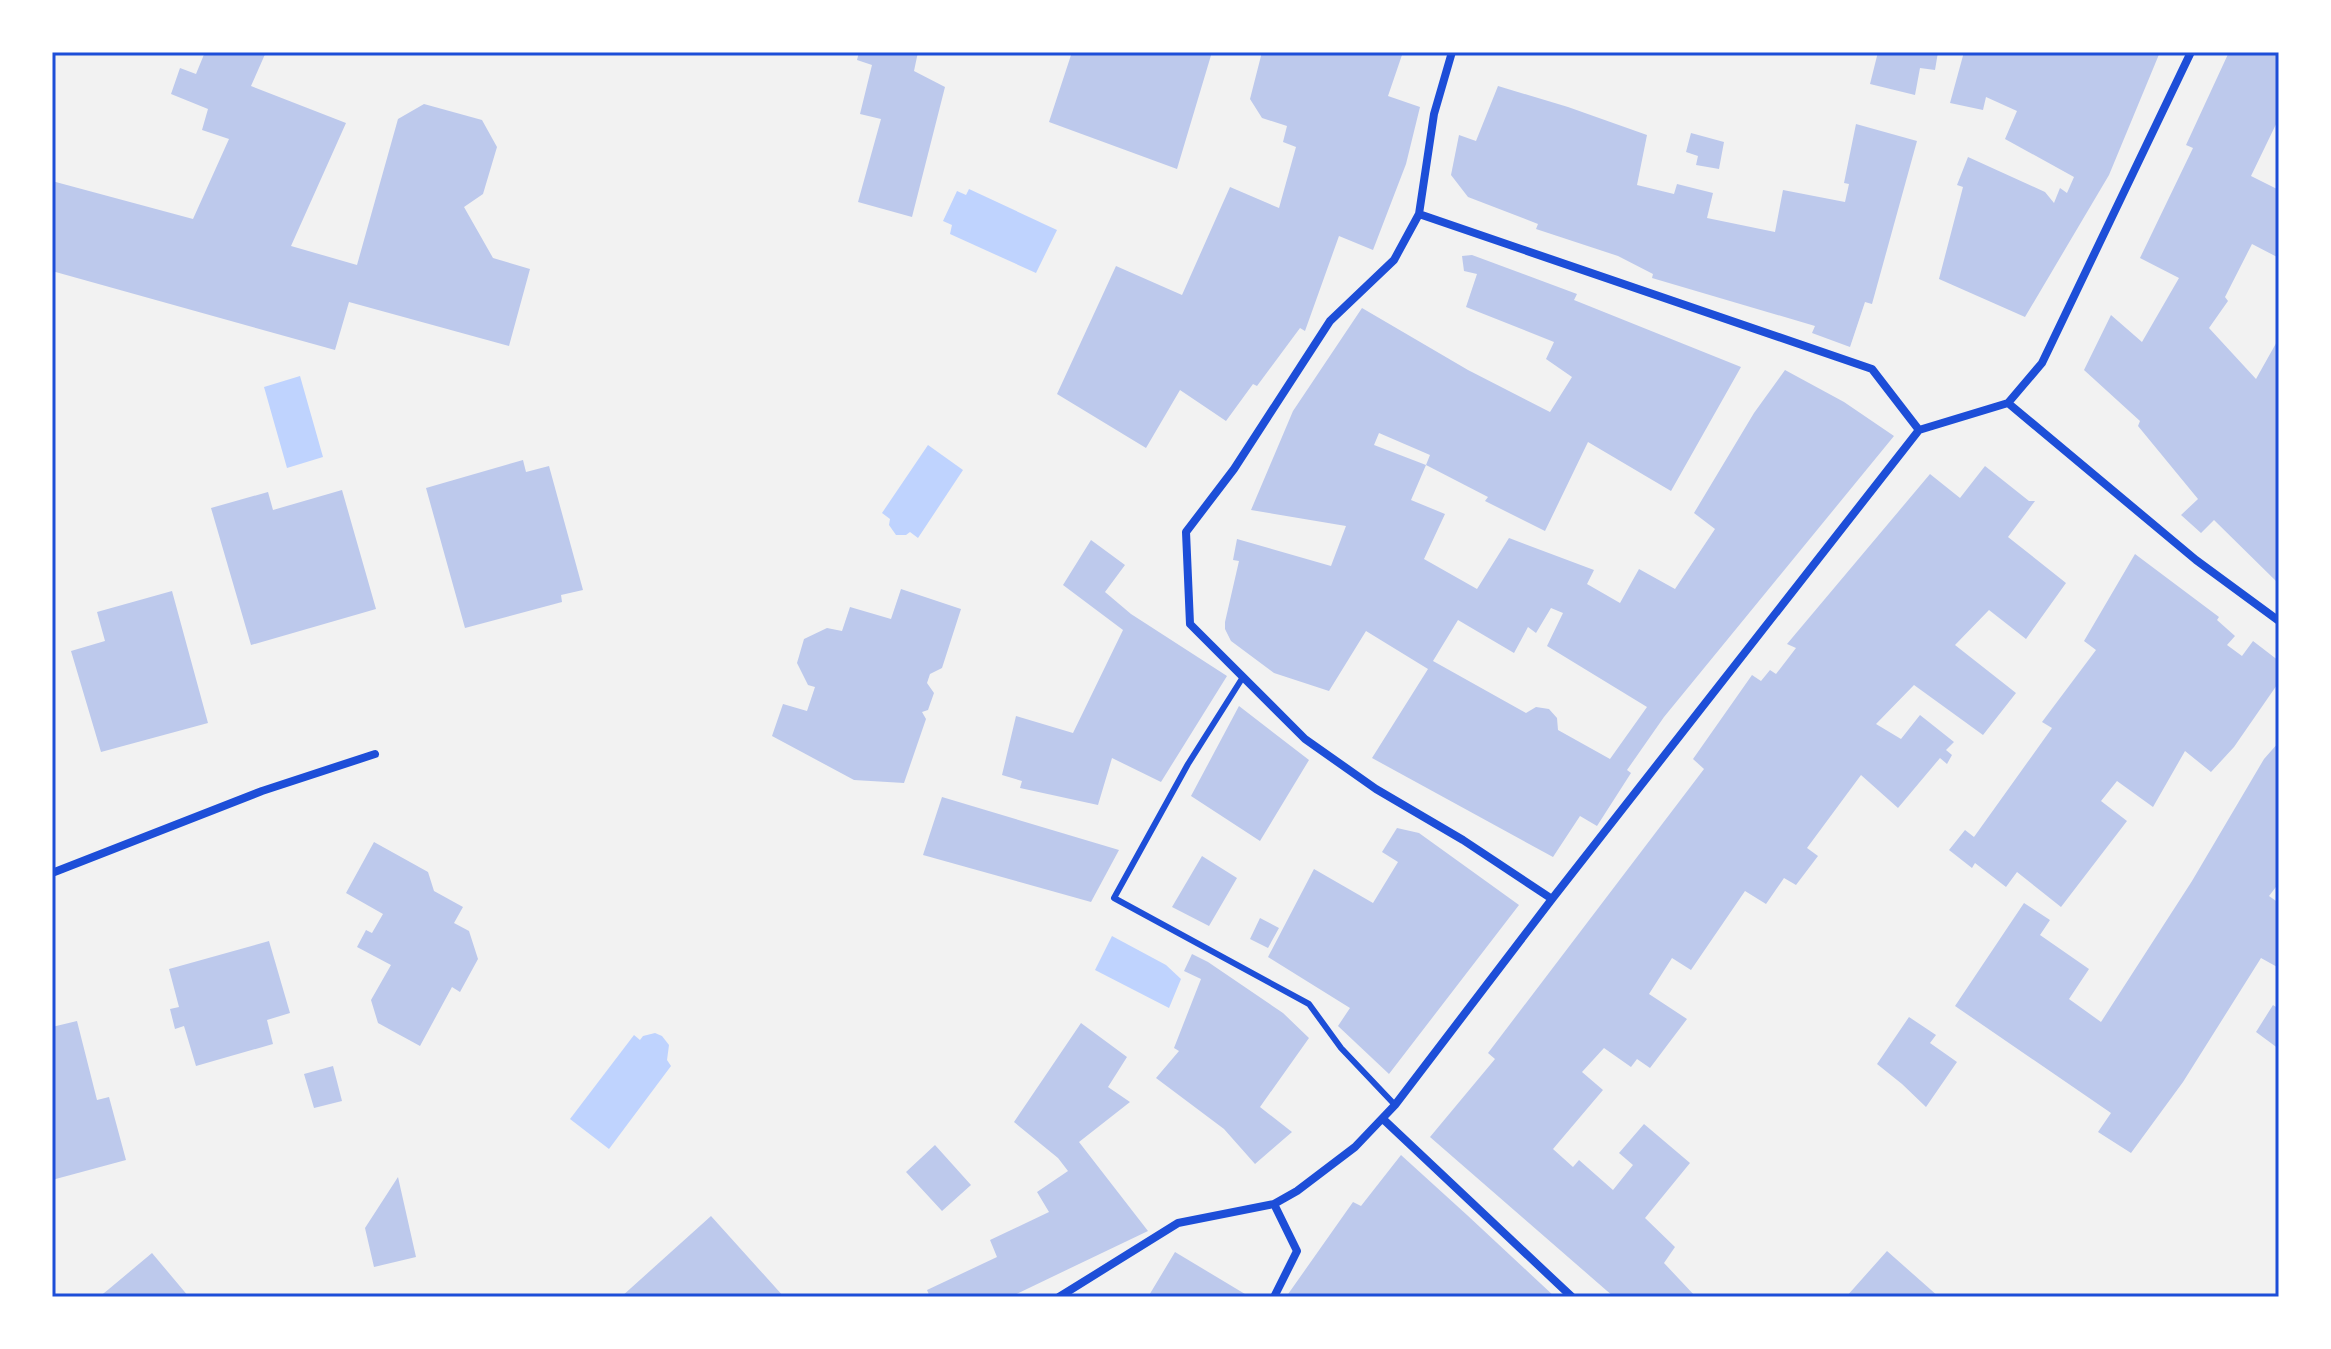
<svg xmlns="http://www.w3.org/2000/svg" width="2331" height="1349" viewBox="0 0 2331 1349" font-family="Mulish,sans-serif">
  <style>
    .water { fill: #bfd3fe }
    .building { fill: #bdc9ec; fill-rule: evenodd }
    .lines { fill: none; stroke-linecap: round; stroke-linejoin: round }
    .service { stroke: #1d4ed8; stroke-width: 6 }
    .minor { stroke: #1d4ed8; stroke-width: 8 }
    .neatline { fill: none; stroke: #1d4ed8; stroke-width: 3 }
  </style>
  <rect width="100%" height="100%" fill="#f2f2f2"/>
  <path class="water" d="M969 189 1057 230 1036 273 950 234 952 225 943 221 957 191 966 195Z
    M300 376 323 457 287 468 264 387Z
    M928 445 963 470 918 538 910 532 906 535H896L889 525 890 519 882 513Z
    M1112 936 1166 965 1181 979 1169 1008 1095 970Z
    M655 1033 662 1036 669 1045 667 1060 671 1066 609 1149 570 1119 634 1035 640 1040 643 1036Z"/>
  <path class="building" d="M205 52H266L251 86 346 123 291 246 357 265 398 119 424 104 482 120 497 147 483 194 464 207 493 258 530 269 509 346 349 302 335 350 52 271V181L193 219 229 139 202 130 208 109 171 94 180 68 196 74Z
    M859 52H918L914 71 945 87 912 217 858 202 881 119 860 114 872 65 857 60Z
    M1072 52H1212L1177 169 1049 122Z
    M1262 52H1403L1388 96 1420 107 1406 164 1373 250 1339 236 1305 331 1300 328 1257 386 1253 384 1226 421 1180 390 1146 448 1057 394 1116 266 1182 295 1230 187 1279 208 1296 147 1283 142 1287 126 1262 118 1250 99Z
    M1878 52H1938L1935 70 1920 68 1915 95 1870 84Z
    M1964 52H2160L2109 175 2025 317 1939 279 1963 187 1957 185 1968 157 2045 192 2054 203 2060 188 2067 193 2074 177 2005 139 2017 111 1986 97 1983 110 1950 103Z
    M2229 52H2279V118L2251 176 2279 190V258L2252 244 2225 297 2228 301 2209 328 2256 379 2279 338V584L2214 520 2201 533 2181 515 2198 499 2138 426 2140 421 2084 370 2111 315 2142 342 2179 278 2140 258 2193 148 2186 145Z
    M1498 86 1568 107 1647 135 1637 185 1674 194 1677 184 1713 193 1707 218 1775 232 1783 190 1845 202 1849 184 1844 183 1856 124 1917 141 1872 304 1865 302 1850 347 1812 333 1815 326 1652 278 1653 274 1618 256 1536 229 1538 224 1468 197 1451 175 1459 135 1476 141Z
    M1691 133 1724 142 1719 169 1696 165 1698 156 1686 152Z
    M1472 255 1577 294 1574 300 1741 367 1671 491 1588 442 1545 531 1485 501 1488 497 1426 465 1411 500 1445 514 1424 559 1477 589 1509 538 1594 570 1587 584 1620 603 1639 569 1675 589 1715 529 1694 513 1754 413 1785 370 1844 402 1894 436 1664 717 1627 770 1631 773 1597 826 1580 816 1553 857 1372 758 1428 669 1366 631 1329 691 1274 673 1231 641 1225 629V622L1239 561 1233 560 1237 539 1331 566 1346 526 1251 510 1293 411 1362 308 1468 370 1550 412 1572 377 1546 359 1554 342 1466 307 1477 274 1464 271 1462 256ZM1379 433 1430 455 1426 465 1374 445ZM1551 608 1563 613 1547 646 1647 707 1610 759 1558 730 1557 718 1549 709 1536 707 1526 713 1433 661 1458 620 1514 653 1528 627 1536 633Z
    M523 460 526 472 549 466 583 590 561 595 562 602 465 628 426 488Z
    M1985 466 2029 501H2035L2008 537 2066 583 2026 639 1989 610 1955 645 2016 693 1983 735 1914 685 1876 724 1901 739 1920 715 1954 742 1946 750 1952 755 1947 764 1940 758 1898 808 1861 775 1807 848 1818 856 1796 885 1784 878 1766 904 1745 891 1691 970 1672 958 1649 994 1687 1019 1650 1068 1637 1059 1631 1067 1604 1048 1582 1072 1603 1090 1553 1149 1573 1167 1579 1160 1613 1190 1633 1165 1619 1153 1644 1124 1690 1163 1645 1218 1675 1247 1664 1263 1696 1297H1614L1430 1137 1495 1059 1488 1053 1704 769 1693 759 1752 675 1761 681 1770 670 1776 674 1796 648 1787 644 1930 474 1960 498Z
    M342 490 376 609 251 645 211 508 268 492 273 510Z
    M1091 540 1125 565 1105 592 1131 614 1227 676 1161 782 1112 758 1098 805 1020 788 1022 781 1002 775 1016 716 1073 733 1123 630 1063 585Z
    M2135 554 2219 617 2217 620 2235 636 2227 645 2242 656 2253 641 2279 661V682L2234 747 2211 772 2185 751 2153 807 2117 781 2101 801 2127 821 2061 907 2017 872 2006 887 1975 863 1972 868 1949 850 1965 830 1974 837 2052 728 2042 722 2096 650 2084 641Z
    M901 589 961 609 942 668 930 674 927 683 934 693 928 710 922 712 926 719 904 783 854 780 772 736 783 704 807 711 815 687 808 685 797 663 804 639 827 628 842 631 850 607 891 619Z
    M172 591 208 723 101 752 71 651 105 641 97 612Z
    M1239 706 1309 760 1260 841 1191 796Z
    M2279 742V883L2269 896 2279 903V968L2261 958 2183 1082 2131 1153 2098 1132 2111 1113 1955 1006 2024 903 2050 920 2040 935 2089 969 2069 999 2101 1022 2192 881 2264 759Z
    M942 797 1119 850 1091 902 923 855Z
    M1397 828 1419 833 1519 905 1389 1074 1338 1026 1350 1008 1268 957 1314 869 1373 903 1398 862 1382 852Z
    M374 842 428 872 434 891 463 907 454 923 469 931 478 959 460 992 452 987 420 1046 378 1023 371 1000 391 965 357 947 366 930 372 933 383 914 346 893Z
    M1202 856 1237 878 1209 926 1172 907Z
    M1260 918 1279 928 1268 948 1250 939Z
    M269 941 290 1013 267 1020 273 1044 196 1066 184 1026 175 1029 170 1009 179 1007 169 969Z
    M1192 954 1208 962 1283 1013 1309 1038 1260 1107 1292 1132 1255 1164 1224 1129 1156 1078 1179 1051 1174 1048 1201 979 1184 971Z
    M2273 1005 2279 1009V1049L2256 1032Z
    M1909 1017 1936 1035 1930 1043 1957 1062 1926 1107 1902 1084 1877 1064Z
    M77 1021 97 1100 109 1097 126 1160 52 1180V1027Z
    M1081 1023 1127 1057 1108 1087 1130 1102 1079 1142 1148 1231 1010 1297H930L927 1290 997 1257 990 1240 1049 1212 1037 1192 1068 1171 1058 1158 1014 1122Z
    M333 1066 342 1101 314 1108 304 1074Z
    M935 1145 971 1185 942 1211 906 1172Z
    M1401 1155 1467 1215 1555 1297H1286L1353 1202 1361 1206Z
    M398 1177 416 1257 374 1267 365 1228Z
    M711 1216 784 1297H621Z
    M1887 1251 1939 1297H1846Z
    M1175 1252 1250 1297H1148Z
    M152 1253 189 1297H99L109 1289Z"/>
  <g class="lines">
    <path class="service" d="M1243 677 1188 764 1114 898 1309 1004 1341 1048 1395 1105"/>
    <path class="minor" d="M1452 52 1434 114 1419 214 1394 260 1330 321 1234 469 1186 532 1190 624 1305 739 1376 789 1463 840 1552 899
      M1419 214 1872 369 1919 430
      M2008 403 2042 363 2191 52
      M2008 403 2196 560 2279 621
      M52 873 262 791 375 754
      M1383 1119 1572 1297
      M1059 1297 1178 1223 1274 1204 1297 1191 1355 1147 1395 1105 1552 899 1919 430 2008 403
      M1274 1297 1297 1251 1274 1204"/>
  </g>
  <rect width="2331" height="1349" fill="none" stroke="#ffffff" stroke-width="108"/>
  <rect x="54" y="54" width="2223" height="1241" class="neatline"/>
</svg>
